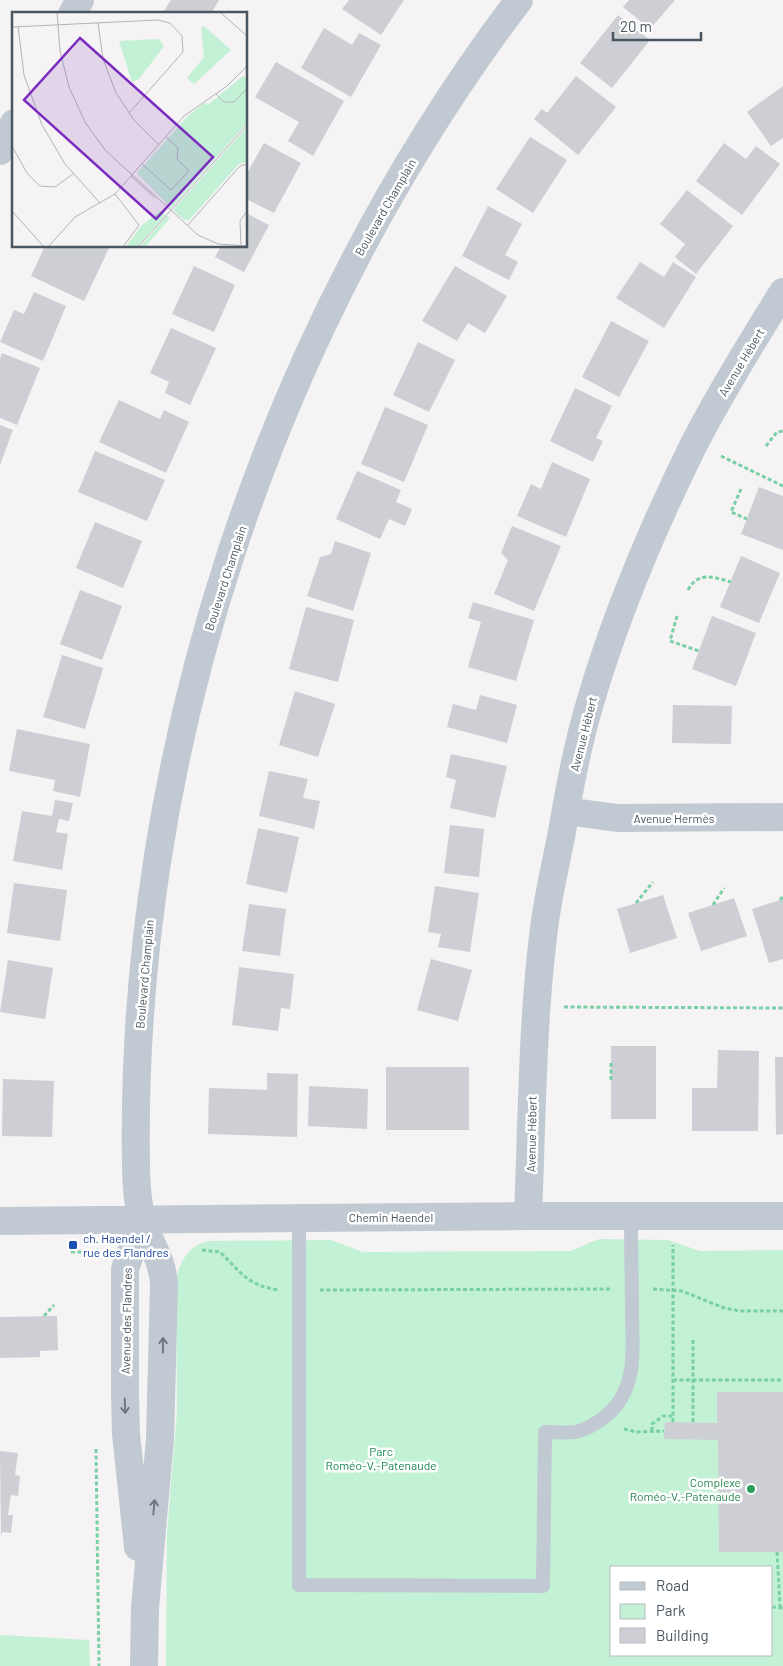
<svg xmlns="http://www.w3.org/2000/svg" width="783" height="1666" viewBox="0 0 783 1666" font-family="Barlow,sans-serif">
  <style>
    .green { fill: #c3f1d5; fill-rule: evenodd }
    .building { fill: #cdcfd5 }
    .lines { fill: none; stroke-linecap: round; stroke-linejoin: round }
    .path { stroke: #7ad0a6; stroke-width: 3; stroke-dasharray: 4 2.5; stroke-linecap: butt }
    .service { stroke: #c1cad2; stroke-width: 14 }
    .minor { stroke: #c1cad2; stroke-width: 28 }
    .oneway { stroke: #6e7983 }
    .transit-dot { fill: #1a4fb4; stroke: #fff; stroke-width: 2 }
    .leisure-dot { fill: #2e9e5b; stroke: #fff; stroke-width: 2 }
    .labels { text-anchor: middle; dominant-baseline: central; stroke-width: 5; stroke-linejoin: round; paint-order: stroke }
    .street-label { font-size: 12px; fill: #4a5661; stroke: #fff }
    .transit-label { font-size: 12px; fill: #164399; stroke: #fff; text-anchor: start }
    .park-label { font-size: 12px; fill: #17864f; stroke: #fff }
    .leisure-label { font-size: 12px; fill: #27864d; stroke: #fff; text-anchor: end }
    .inset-road { fill: none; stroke: #b1b4b9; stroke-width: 1 }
    .view { fill: #7b2cbf; fill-opacity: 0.15; stroke: #7b2cbf; stroke-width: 2.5 }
    .inset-edge { fill: none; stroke: #4a5661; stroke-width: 2.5 }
  </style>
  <rect width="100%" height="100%" fill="#f5f3f3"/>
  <path class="green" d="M600 1239 668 1240 700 1251 783 1250V1666H166L167 1533 177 1412 176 1283C178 1264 188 1245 209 1241L331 1240 363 1252 570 1251C580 1248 589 1242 600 1239ZM612 1567H772V1655H612Z
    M0 1635 89 1640 90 1666H0Z"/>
  <path class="building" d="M171 0H219L211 14H162Z
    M349 0H404L381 35 342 9Z
    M629 0H675L650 29 623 7Z
    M618 15 650 40 612 88 580 63Z
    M324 28 352 45 359 33 381 45 351 97 301 68Z
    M276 62 344 101 313 156 288 141 299 122 255 97Z
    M576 76 616 107 578 155 534 119 542 109 547 113Z
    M783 86V138L771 146 747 112Z
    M530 137 567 160 533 213 496 189Z
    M264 143 301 163 274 213 246 199V175Z
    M724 143 746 159 756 146 780 164 742 215 696 181Z
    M687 190 733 226 696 274 675 257 685 244 660 224Z
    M488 206 522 224 505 255 518 262 509 280 462 256Z
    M246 213 269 225 244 272 215 257 221 246H246Z
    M45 246H110L84 301 31 276Z
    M640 262 664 277 673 262 696 277 664 328 616 298Z
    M194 266 235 285 214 332 172 314Z
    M455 266 507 296 485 333 468 323 457 341 422 321Z
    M34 292 66 306 43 361 0 342 14 310 24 314Z
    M611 321 649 341 619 397 582 377Z
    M171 328 216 348 190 405 165 393 169 382 150 373Z
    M418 342 455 360 429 412 393 395Z
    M2 353 40 368 17 425 0 418V359Z
    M575 388 612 406 596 438 603 441 593 462 550 441Z
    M119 400 160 419 164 410 189 422 166 473 99 442Z
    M385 407 428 425 404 482 361 464Z
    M0 425 13 430 0 465Z
    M95 451 165 480 147 521 78 492Z
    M552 462 590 479 566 537 517 516 531 484 541 489Z
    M357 471 401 490 396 502 412 509 405 526 389 519 380 539 336 519Z
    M759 487 783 496V550L741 534Z
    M95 522 142 541 123 588 76 568Z
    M512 526 561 546 534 611 494 594 508 560 501 553Z
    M335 541 371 553 353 611 307 596 320 557 331 554Z
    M741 556 780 573 759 623 720 607Z
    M80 590 122 606 102 660 60 644Z
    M473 602 534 620 516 681 468 667 481 622 468 618Z
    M306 607 354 620 338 682 289 669Z
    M712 616 756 633 736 686 692 669Z
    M62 655 103 668 85 729 43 717Z
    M295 691 335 704 318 757 279 745Z
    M480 695 517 705 507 743 447 727 453 704 476 710Z
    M673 705 732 706 731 744 672 743Z
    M17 729 90 744 80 797 53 791 55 780 9 771Z
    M451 754 507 766 495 818 450 808 456 780 446 777Z
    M269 771 308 779 303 798 320 801 314 829 259 816Z
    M55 800 73 803 69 821 59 819 56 832 68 834 62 870 13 861 22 811 52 816Z
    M450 825 484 829 479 877 444 873Z
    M258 828 299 837 287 893 246 884Z
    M14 883 67 890 60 941 7 933Z
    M435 886 479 893 470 952 438 947 441 934 428 932Z
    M663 895 677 938 630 953 617 909Z
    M734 898 747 936 701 951 688 913Z
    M783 899V959L769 963 752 909Z
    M249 904 286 909 280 956 242 951Z
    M431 959 472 970 458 1021 417 1010Z
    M8 960 53 968 45 1019 0 1012Z
    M239 967 294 974 290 1009 281 1008 278 1031 232 1025Z
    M611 1046H656V1119H611Z
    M718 1050 759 1051 758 1131H692V1088H717Z
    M775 1057H783V1134L776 1135Z
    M386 1067H469V1130H386Z
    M267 1073 298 1074 297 1137 208 1134 209 1088 267 1090Z
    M3 1079 54 1081 52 1137 2 1136Z
    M309 1086 368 1089 367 1129 308 1126Z
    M57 1316 58 1350 40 1351V1357L0 1358V1317Z
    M717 1392H783V1552H719L718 1440 664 1439 665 1422 717 1423Z
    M0 1451 18 1453 15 1475 20 1476 18 1496 11 1495 8 1515H13L11 1533 2 1532 1 1537Z"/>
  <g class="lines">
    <path class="path" d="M766 446 777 432 783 431
      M721 456 783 486
      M741 489 731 512 747 519
      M688 590C698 571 714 577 731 582
      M677 616 670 641 699 651
      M780 900 783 896
      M636 903 653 882
      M713 905 724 888
      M564 1007 783 1008
      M611 1080V1062
      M202 1250 220 1252C242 1273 246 1285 279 1290
      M71 1252H95L99 1249
      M653 1289 682 1291 724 1308 740 1311H783
      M320 1290 611 1289
      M44 1316 54 1305
      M673 1380H783
      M673 1422V1245
      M693 1422V1338
      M624 1429 636 1432 664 1431
      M652 1431V1424L663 1416H673
      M96 1449 99 1666
      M777 1552 780 1607
      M772 1607 783 1608"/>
    <path class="service" d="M299 1218V1585L543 1586 545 1432C555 1432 566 1433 576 1432 588 1429 597 1423 606 1416 637 1390 633 1352 632 1316 632 1283 631 1249 631 1216"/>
    <path class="minor" d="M72 14 80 0
      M0 151 14 123
      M566 811 617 818 783 817
      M528 1216C532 1120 532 1023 544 928 548 897 555 867 561 837 569 792 577 746 590 703 616 614 653 527 694 444 721 392 752 342 783 292
      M0 1221 528 1216H783
      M138 1547 126 1434 125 1396V1269L142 1220
      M144 1666 145 1608 160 1439 164 1284C162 1256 149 1244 142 1220 138 1204 136 1181 136 1165 129 754 271 327 519 0"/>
  </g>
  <defs><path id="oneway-shaft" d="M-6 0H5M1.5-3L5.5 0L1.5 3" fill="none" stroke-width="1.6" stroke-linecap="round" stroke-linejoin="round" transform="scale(1.25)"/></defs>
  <g class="oneway">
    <use href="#oneway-shaft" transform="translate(163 1345) rotate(-89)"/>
    <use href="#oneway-shaft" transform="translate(125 1406) rotate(88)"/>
    <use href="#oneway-shaft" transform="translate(154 1507) rotate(-85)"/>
  </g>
  <rect class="transit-dot" x="68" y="1240" width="10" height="10" rx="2.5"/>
  <circle class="leisure-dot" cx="751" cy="1489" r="5"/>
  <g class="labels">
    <g class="street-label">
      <text transform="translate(385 207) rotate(-60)">Boulevard Champlain</text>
      <text transform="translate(741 362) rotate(-59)">Avenue Hébert</text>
      <text transform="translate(225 578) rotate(-72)">Boulevard Champlain</text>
      <text transform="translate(583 734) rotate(-76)">Avenue Hébert</text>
      <text x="674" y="818">Avenue Hermès</text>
      <text transform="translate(144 974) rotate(-85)">Boulevard Champlain</text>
      <text transform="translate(531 1134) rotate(-89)">Avenue Hébert</text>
      <text x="391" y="1217">Chemin Haendel</text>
      <text transform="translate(126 1321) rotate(-89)">Avenue des Flandres</text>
    </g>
    <g class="transit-label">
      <text x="83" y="1238">ch. Haendel /<tspan x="83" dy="14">rue des Flandres</tspan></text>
    </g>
    <g class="park-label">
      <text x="381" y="1451">Parc<tspan x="381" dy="14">Roméo-V.-Patenaude</tspan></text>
    </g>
    <g class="leisure-label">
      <text x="741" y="1482">Complexe<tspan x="741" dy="14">Roméo-V.-Patenaude</tspan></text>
    </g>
  </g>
  <g transform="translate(12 12)">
    <rect width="235" height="235" fill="#f5f3f3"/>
    <path d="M192 14 219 38 182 72 175 66 192 45 189 16ZM146 27 152 34 127 67 120 70 107 29ZM231 64 235 67V111L159 196 125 161 176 104 192 91 197 92ZM235 115V150L227 152 177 208H172L161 198ZM149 198 153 203 125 235H114L129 214ZM155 204 158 206 133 235H128Z" fill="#c3f1d5"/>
    <path class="inset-road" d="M45 0 48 39 57 75 73 110 93 138 186 223 206 232 235 234M208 0 235 24M86 11 91 47 104 81 122 108 147 133M6 14 12 63 30 113 53 152 88 191M0 15 146 8 158 11 170 24 171 40 117 101M204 82 212 90H222L235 76M0 134 15 161 28 174 43 175 61 162M130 152 159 178 177 159 165 147 166 136 154 125M119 164 143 186M103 182 127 213 111 235M0 199 32 235M175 214 228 154 235 152M229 234 228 209 235 199M36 235 63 205 103 182 172 104 215 74 235 54M126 235 235 113"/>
    <path class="view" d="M68 26 201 145 144 207 12 88Z"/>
    <rect width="235" height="235" class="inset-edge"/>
  </g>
  <rect x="610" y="1566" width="162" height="90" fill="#ffffff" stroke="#b7bbc0"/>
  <rect x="620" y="1582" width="25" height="8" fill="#c1cad2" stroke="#b7bbc0"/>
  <text x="656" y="1591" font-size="15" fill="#4a5661">Road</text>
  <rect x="620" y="1604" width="25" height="15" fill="#c3f1d5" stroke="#b7bbc0"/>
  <text x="656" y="1616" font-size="15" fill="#4a5661">Park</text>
  <rect x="620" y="1628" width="25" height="15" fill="#cdcfd5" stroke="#b7bbc0"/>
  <text x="656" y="1641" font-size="15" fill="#4a5661">Building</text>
  <path d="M613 32v8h88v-8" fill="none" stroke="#4a5661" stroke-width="2.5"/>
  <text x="620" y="32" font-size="15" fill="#4a5661" stroke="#ffffff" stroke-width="4" paint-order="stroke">20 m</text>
</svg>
